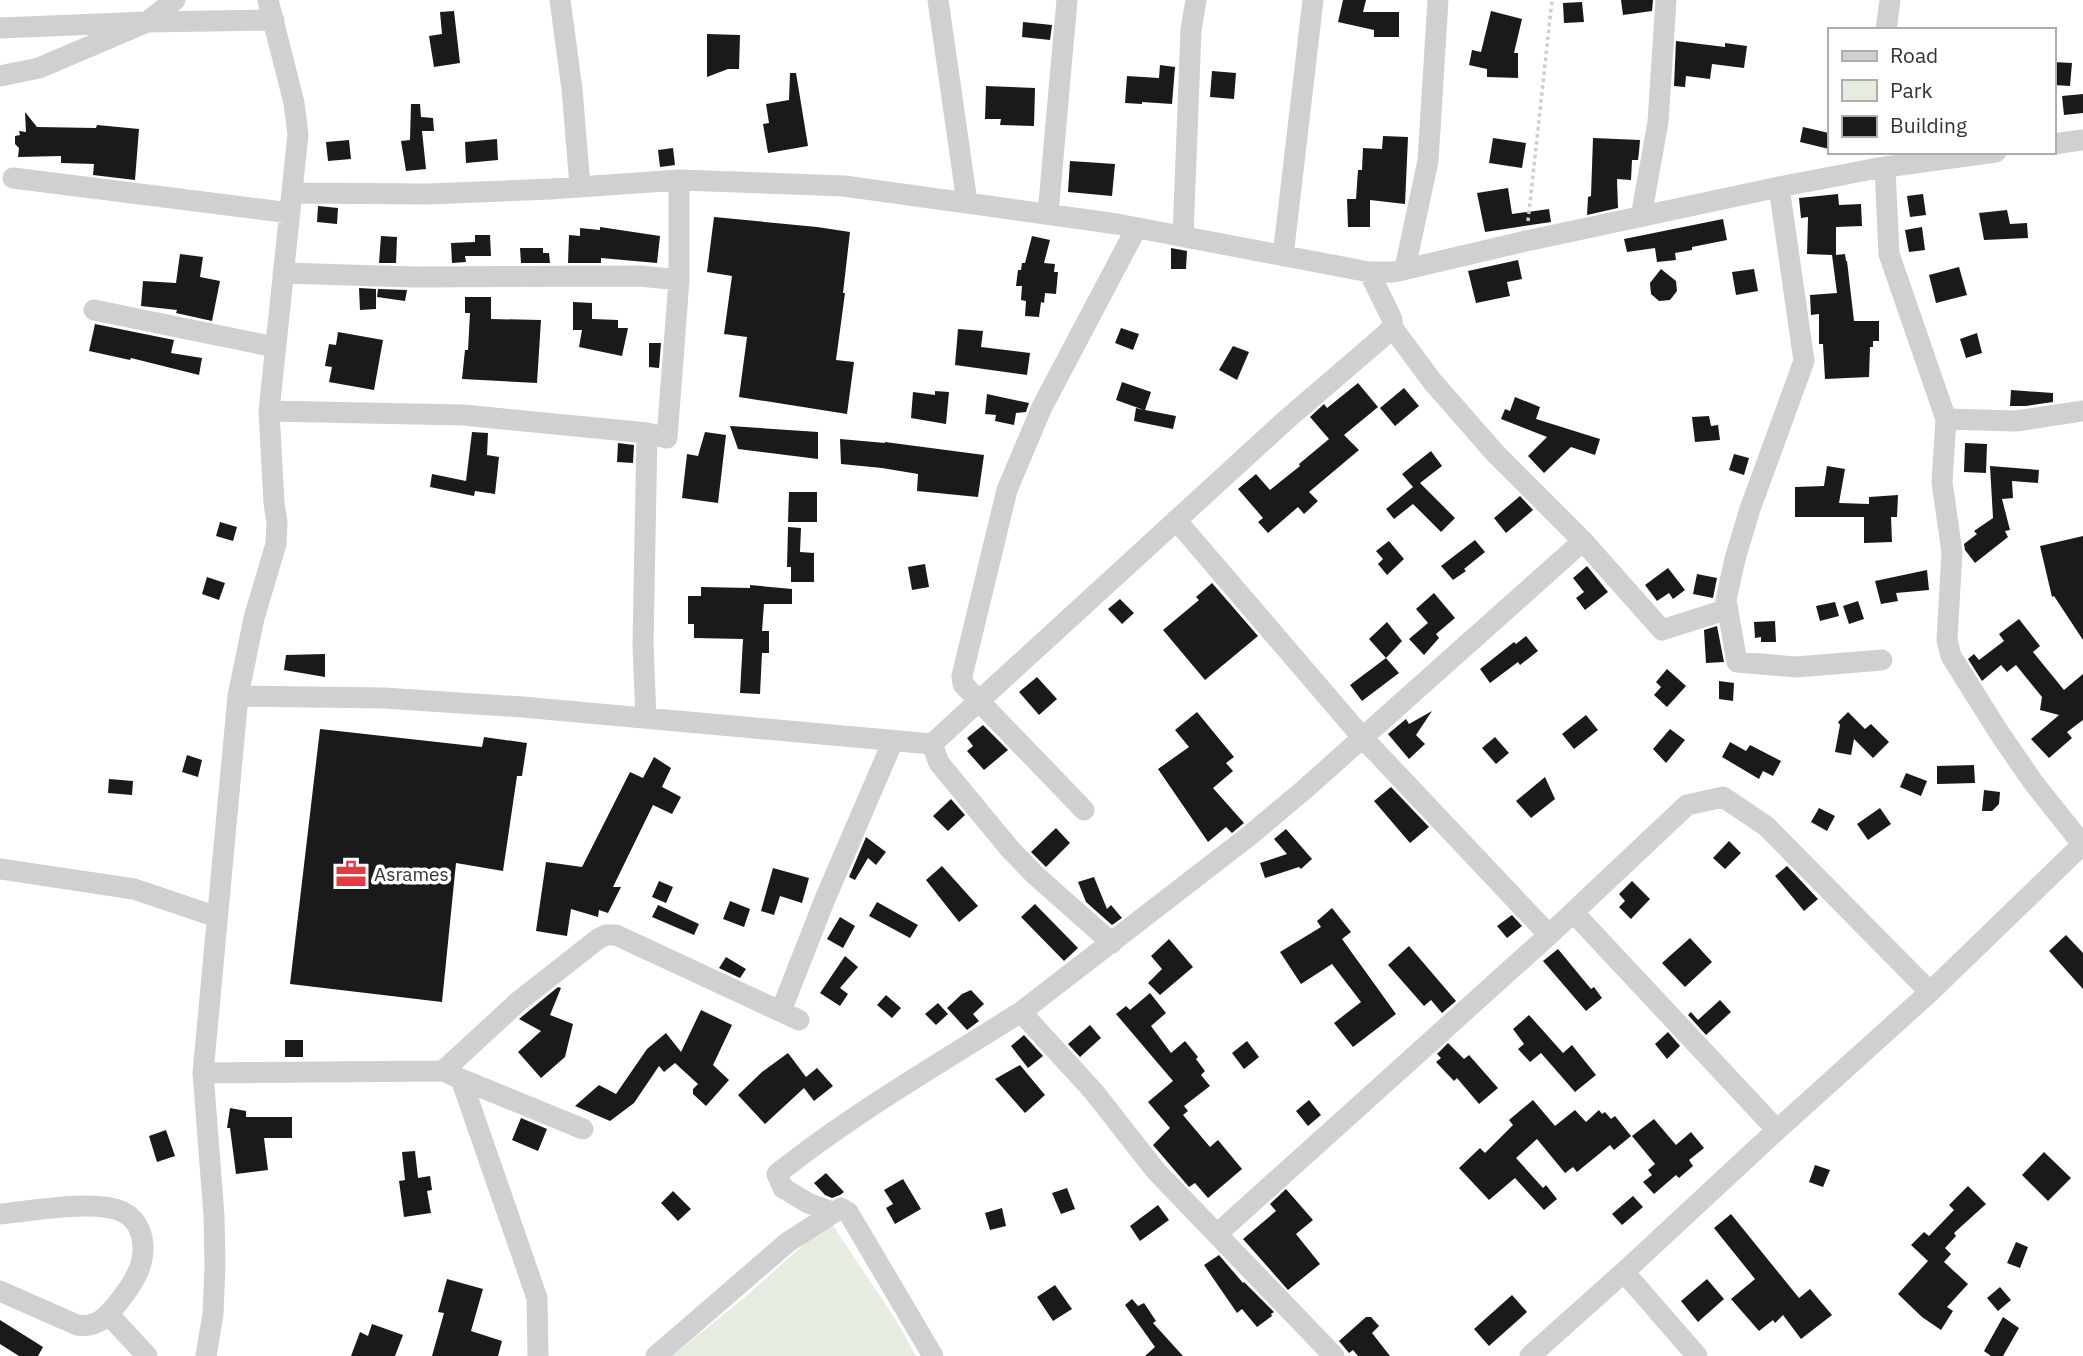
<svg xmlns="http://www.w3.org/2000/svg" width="2083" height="1356" viewBox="0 0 2083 1356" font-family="'IBM Plex Sans',sans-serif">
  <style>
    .green { fill: #e6ecdf }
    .building { fill: #1a1a1a }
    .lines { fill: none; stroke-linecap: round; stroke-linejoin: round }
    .path { stroke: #cdcdcd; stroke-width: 3.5; stroke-dasharray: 3.5 3.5; stroke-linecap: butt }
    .minor { stroke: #d0d0d0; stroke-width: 21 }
    .labels { text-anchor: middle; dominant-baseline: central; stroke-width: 7; stroke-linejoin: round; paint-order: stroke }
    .poi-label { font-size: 19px; fill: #333; stroke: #fff; text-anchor: start }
  </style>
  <rect width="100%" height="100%" fill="#fff"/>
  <path class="green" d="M830 1221 896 1320 916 1356H672L743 1299Z"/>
  <path class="building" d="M1343 0H1366L1363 12H1399V37H1374V30L1338 22Z
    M1621 0H1653L1652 11 1623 15Z
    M1582 2 1584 22 1564 23 1563 3Z
    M454 11 460 63 434 67 429 36 442 34 440 12Z
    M1491 11 1522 19 1514 53H1518V78L1487 77V69L1469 65 1472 50 1481 52Z
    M1023 22 1052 25 1050 40 1022 37Z
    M707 34 740 35 739 69H728L707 77Z
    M1676 41 1725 47V43L1747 46 1744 68 1712 64 1710 79 1686 76 1685 87 1674 86Z
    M2053 62 2072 63 2070 86 2053 85Z
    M1160 65 1175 67 1172 104 1142 102V104L1125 103 1127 76 1159 78Z
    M1212 71 1236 73 1234 99 1210 97Z
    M790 73H796L808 146 768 153 763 124 769 123 766 104 789 100Z
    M986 86 1035 88 1034 126 1000 125 1001 119H985Z
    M2083 94V113L2064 115 2062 96Z
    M411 104H420L421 117 433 118 434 131H422L426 169 406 171 401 141 410 140Z
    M25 112 37 127 96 128 97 125 139 129 135 180 93 175 94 164 61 163V156L18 157 19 148 15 144V136L20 135 19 131 26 132Z
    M1803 127 1829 133V149L1800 142Z
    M1383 136 1408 137 1405 204 1370 200V227H1348L1347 199H1356L1358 170H1362L1363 148 1382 149Z
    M1493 138 1526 143 1522 168 1489 163Z
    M1593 138 1640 140 1639 152 1638 160H1632L1631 180 1617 179 1618 208 1587 215 1588 197 1591 196Z
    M497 139 498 160 466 163 465 142Z
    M349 140 351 159 328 161 326 142Z
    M673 148 675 165 660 167 658 150Z
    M1070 161 1115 164 1112 196 1068 192Z
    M1508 188 1512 214 1549 209 1551 222 1485 232 1477 193Z
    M1838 194 1839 205 1861 204 1862 226 1836 227V255L1845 254 1846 261H1847L1854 321H1879V341H1873V347H1870L1869 377 1825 379 1823 344H1819V314L1811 315 1810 295 1837 293 1832 255 1807 254 1808 217 1801 218 1799 198Z
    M1923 194 1926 215 1910 217 1907 196Z
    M318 206 338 208 337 224 317 222Z
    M2007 210 2010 224 2027 223 2028 238 1984 240 1979 213Z
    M714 217 817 227 850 232 843 293H845L836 360 854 362 847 414 739 397 747 337 724 334 732 276 707 272Z
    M1723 219 1727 240 1692 247V250L1675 253 1676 260 1657 262 1655 248 1627 252 1624 239Z
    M600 227 660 236 657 263 601 258V263H568L569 235 580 236V228L600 230Z
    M1922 227 1925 250 1909 252 1905 230Z
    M475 235H490L491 256H465L466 262 452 263 451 243 475 242Z
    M381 236 397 237 396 263H379Z
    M1032 236 1050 240 1044 263 1055 264 1054 272H1058L1056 294 1045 293 1044 303 1041 302 1039 317 1025 316 1026 301 1021 300 1022 286H1016L1018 270H1021L1022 263H1025Z
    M520 248H543V253H549L550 263H521Z
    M1171 248 1187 251 1186 269H1171Z
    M180 254 203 257 200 277 220 281 212 321 176 313 177 310 141 306 143 281 176 283Z
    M1518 260 1522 279 1507 282 1510 296 1476 303 1468 271Z
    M1959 267 1967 295 1936 303 1929 275Z
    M1661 269 1676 281 1677 291 1670 300 1659 301 1651 294 1650 283Z
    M1754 269 1758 291 1736 295 1732 272Z
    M359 288 376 289V309L360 310Z
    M378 289 407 290 405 301 377 297Z
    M465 297H491V319L541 320 537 383 462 379 465 350H468L470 313H465Z
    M573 302 592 303V319L618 320V328H628L622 356 579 347 582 330H573Z
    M95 324 174 340 171 353 202 358 199 375 131 358 130 360 89 351Z
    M1121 328 1139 334 1133 350 1115 343Z
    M958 329 983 331 981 347 1030 353 1027 375 955 365Z
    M338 332 383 340 374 390 329 382 332 367 325 366 329 344 336 345Z
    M1977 333 1982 353 1966 358 1960 339Z
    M649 343H661L659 368 649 367Z
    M1233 346 1249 352 1237 380 1219 370Z
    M1122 382 1151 392 1145 410 1176 416 1173 429 1134 421 1136 408 1144 410 1116 400Z
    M1358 383 1378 407 1344 435 1359 450 1309 492 1318 501 1304 514 1298 507 1268 533 1258 522 1263 518 1238 489 1256 474 1270 490 1300 466 1299 464 1329 439 1310 417 1324 404 1327 408Z
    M1404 388 1419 406 1395 426 1380 408Z
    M2011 390 2053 393V402L2026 406H2010Z
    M935 391 949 392 946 424 911 418 913 392 935 395Z
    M987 394 1029 403 1026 412 1016 413 1014 425 995 421 996 415 985 414Z
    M1515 397 1540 407 1536 419 1600 439 1595 455 1571 447 1544 473 1528 456 1547 437 1501 419 1505 409 1510 411Z
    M1709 416 1711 426 1718 425 1720 440 1695 442 1692 417Z
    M730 426 818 432V459L738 449Z
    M472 432 488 433 487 455 499 457 495 494 475 491 474 496 430 487 432 474 466 481Z
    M705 432 726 435 718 503 682 498 687 454 698 456Z
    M840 439 885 443V442L984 455 978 497 917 491 918 474 882 468 841 464Z
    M618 443 634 445 633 463 617 462Z
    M1965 443 1987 444 1986 473 1964 472Z
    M1431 451 1442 466 1420 483 1455 518 1441 532 1413 504 1394 519 1386 509 1413 487 1402 474Z
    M1734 454 1749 458 1744 475 1729 470Z
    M1827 466 1845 469 1839 503 1869 504V497L1898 495 1897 517H1891L1892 542 1864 543V517H1795V487L1824 486Z
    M1990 466 2039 470 2038 483 2012 481 2013 498 2002 499 2010 530 2005 531 2008 537 1975 563 1965 550 1964 544 1977 534 1974 531 1993 518Z
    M789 492H817V522H788Z
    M1520 496 1533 510 1506 533 1494 518Z
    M220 522 237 527 233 541 216 536Z
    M788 527 801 528 800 552 814 553V582H791V567H787Z
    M2083 536V640L2054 596 2052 597 2040 546Z
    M1475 540 1485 552 1464 569 1466 571 1453 580 1441 566Z
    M1389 541 1404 559 1387 575 1378 564 1383 559 1376 551Z
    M925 564 929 587 912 590 908 567Z
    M1587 566 1608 592 1585 610 1576 598 1584 592 1573 578Z
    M1668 568 1685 590 1673 599 1669 593 1657 601 1645 585Z
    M1927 570 1929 590 1896 593 1898 601 1881 604 1875 581Z
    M1697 574 1717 578 1713 598 1693 594Z
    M207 577 225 583 219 600 202 594Z
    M1212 583 1258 636 1205 680 1163 630 1199 600 1196 597Z
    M750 585 792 589V604H764L762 631H769V653H762L760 694 740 693 743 639 694 638V624H688V596H701V587L750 588Z
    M1434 593 1455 618 1436 634 1439 638 1424 655 1409 639 1428 623 1416 609Z
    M1120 599 1134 613 1122 624 1108 609Z
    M1858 601 1864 619 1849 624 1843 606Z
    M1835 602 1839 616 1820 621 1816 606Z
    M2019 619 2040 646 2033 652 2064 690 2083 674V720L2067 732 2072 738 2049 758 2031 739 2059 715 2040 710 2042 697 2016 665 2007 672 2001 665 1982 681 1968 659 1974 654 1979 660 2004 641 1999 634Z
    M1775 621 1776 642H1761V637L1755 638 1754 622Z
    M1387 622 1402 641 1386 658 1369 639Z
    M1717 626 1724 662 1706 663 1704 630Z
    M1526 636 1538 651 1520 665 1518 662 1490 683 1480 669 1514 642 1516 644Z
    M325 654V677L284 670 286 655Z
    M1386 658 1399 673 1362 701 1350 685Z
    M1667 669 1686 686 1667 707 1654 695 1661 687 1656 682Z
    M1037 677 1057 699 1039 715 1019 692Z
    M1719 681 1734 683 1733 701 1719 699Z
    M1432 711 1416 735 1425 744 1409 759 1388 734 1406 719 1409 724Z
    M1197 712 1234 757 1226 763 1233 771 1213 788 1244 823 1232 833 1226 827 1208 842 1158 769 1189 747 1175 730Z
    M1848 712 1865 729 1871 724 1889 742 1873 758 1854 739 1851 755 1835 752 1840 725 1838 722Z
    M1586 715 1598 730 1574 749 1562 734Z
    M983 725 1008 750 984 770 967 751 973 746 967 738Z
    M320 729 482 747 484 737 527 743 522 776H517L503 871 456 863 442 1002 290 984Z
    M1670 729 1685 740 1666 763 1653 749Z
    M1495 737 1509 753 1496 764 1482 748Z
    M1730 742 1746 751 1750 745 1781 761 1773 776 1763 771 1759 779 1722 757Z
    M187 755 202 760 198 777 182 772Z
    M654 757 671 768 662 787 681 797 672 814 653 805 613 887H621L608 913 599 910 598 917 571 909 567 936 536 931 546 862 582 867 630 772 643 778Z
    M1974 765 1975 783 1937 784V766Z
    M1906 773 1927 781 1921 796 1900 787Z
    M1545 777 1555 799 1531 818 1516 801Z
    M109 779 133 781 132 795 108 793Z
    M1391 787 1429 827 1410 843 1374 801Z
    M1984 790 2000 792 1999 804 1992 811H1982Z
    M951 799 965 815 948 831 933 816Z
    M1819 808 1835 816 1827 831 1811 822Z
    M1880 808 1891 824 1868 840 1857 824Z
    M1056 828 1070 843 1046 867 1031 852Z
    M1286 829 1312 859 1301 869 1299 867 1265 878 1260 863 1287 854 1274 839Z
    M866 837 886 852 876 865 868 858 855 880 849 877Z
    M1729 841 1741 853 1725 869 1713 858Z
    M942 866 978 906 959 922 926 880Z
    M1787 866 1818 899 1804 911 1775 876Z
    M773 868 809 878 802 903 780 896 774 915 761 911Z
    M1094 877 1107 909 1111 905 1122 918 1112 925 1086 902 1078 882Z
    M659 881 673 887 666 903 652 897Z
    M1632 881 1650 899 1631 919 1619 907 1625 901 1619 894Z
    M730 901 750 909 744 927 723 919Z
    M877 902 918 925 910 938 869 916Z
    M1035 904 1078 948 1064 961 1021 917Z
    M658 905 699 924 694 935 652 917Z
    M1332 908 1351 932 1342 939 1396 1014 1353 1047 1334 1023 1361 1002 1332 964 1301 984 1280 952 1321 927 1317 921Z
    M1512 915 1522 926 1507 938 1497 926Z
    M840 917 855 926 843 948 827 939Z
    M2066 935 2083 953V989L2049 951Z
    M1690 938 1712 962 1685 987 1662 963Z
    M1169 939 1193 967 1160 995 1148 983 1162 969 1151 956Z
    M1409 946 1456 1001 1442 1013 1431 1000 1424 1006 1388 965Z
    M1558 949 1591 989 1594 987 1602 998 1586 1011 1543 961Z
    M845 956 858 967 840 988 848 994 840 1006 820 993Z
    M726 957 746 969 740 978 719 968Z
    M558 987 561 988 550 1015 573 1024 565 1057 541 1078 518 1052 541 1031 519 1019Z
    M971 990 984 1004 973 1014 979 1021 967 1030 947 1008 962 994Z
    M1150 993 1166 1013 1151 1026 1171 1053 1185 1041 1198 1057 1196 1059 1205 1071 1201 1075 1210 1086 1184 1106 1188 1111 1183 1115 1210 1147 1218 1140 1242 1169 1208 1198 1195 1183 1189 1187 1153 1145 1170 1128 1148 1102 1173 1081 1116 1014 1126 1006 1130 1010Z
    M886 995 901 1008 892 1018 877 1005Z
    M1720 1000 1731 1012 1706 1035 1688 1015 1691 1012 1698 1020Z
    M938 1003 948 1014 936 1025 925 1014Z
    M701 1010 732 1025 713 1065 729 1080 706 1106 693 1094V1089L698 1084 675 1063 664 1072 659 1066 634 1103 610 1121 575 1106 599 1085 616 1094 647 1049 666 1033 681 1052Z
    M1529 1015 1563 1053 1572 1045 1596 1075 1575 1092 1541 1053 1530 1062 1518 1049 1524 1044 1513 1029Z
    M1090 1025 1101 1038 1080 1057 1068 1044Z
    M1668 1032 1680 1046 1667 1059 1655 1044Z
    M1024 1035 1043 1056 1028 1068 1011 1046Z
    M285 1040H303V1057H285Z
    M1247 1041 1259 1057 1244 1069 1232 1053Z
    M1448 1043 1464 1059 1469 1055 1498 1088 1479 1104 1457 1078 1454 1081 1436 1062 1441 1058 1437 1054Z
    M788 1053 806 1077 817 1068 833 1086 814 1101 804 1088 765 1124 738 1095 762 1072Z
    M1020 1065 1045 1095 1025 1113 995 1079Z
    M1309 1100 1321 1115 1308 1126 1296 1111Z
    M1533 1100 1555 1126 1575 1110 1586 1122 1599 1110 1602 1114 1605 1112 1611 1119 1615 1116 1631 1136 1614 1150 1610 1145 1577 1172 1573 1167 1565 1173 1537 1139 1516 1158 1543 1188 1546 1185 1557 1199 1544 1210 1515 1178 1489 1200 1459 1168 1480 1148 1485 1153 1513 1125 1509 1120Z
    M230 1108 246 1111V1117H292V1138H264L268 1170 236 1174 230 1128H227Z
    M521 1118 547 1129 538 1151 512 1140Z
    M1654 1119 1676 1145 1691 1132 1704 1148 1689 1160 1693 1166 1679 1178 1676 1175 1654 1194 1643 1182 1652 1175 1648 1170 1655 1164 1632 1136Z
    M166 1130 175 1156 157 1162 149 1136Z
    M415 1151 418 1178 430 1176 432 1190 427 1191 431 1213 404 1217 399 1181 405 1180 402 1152Z
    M2044 1152 2071 1178 2048 1201 2022 1175Z
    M1815 1165 1830 1170 1823 1187 1809 1182Z
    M826 1173 844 1192 840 1195 832 1198 825 1195 814 1183Z
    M903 1179 921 1209 895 1224 886 1208 893 1204 884 1190Z
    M1968 1186 1986 1204 1954 1233 1956 1236 1945 1248 1951 1254 1944 1262 1968 1284 1947 1307 1953 1311 1941 1330 1922 1317 1898 1294 1928 1261 1911 1245 1924 1232 1929 1236 1954 1210 1949 1205Z
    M1067 1188 1075 1209 1061 1214 1052 1193Z
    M1286 1189 1313 1220 1296 1234 1320 1264 1288 1290 1243 1239 1276 1211 1270 1204Z
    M673 1191 691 1209 678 1221 661 1203Z
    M1633 1196 1643 1207 1622 1225 1612 1214Z
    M1158 1205 1169 1220 1140 1241 1130 1226Z
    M1002 1208 1006 1226 990 1230 985 1213Z
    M1731 1214 1799 1298 1810 1289 1832 1315 1801 1339 1783 1315 1775 1323 1773 1320 1759 1331 1731 1299 1755 1279 1714 1228Z
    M2016 1242 2028 1247 2020 1268 2007 1263Z
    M1219 1255 1243 1283 1244 1282 1274 1312 1271 1314 1272 1316 1257 1327 1242 1309 1237 1313 1204 1265Z
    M447 1279 483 1289 471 1331 502 1341 498 1356H432L444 1313 438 1312Z
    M1707 1279 1724 1299 1698 1322 1681 1301Z
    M1055 1285 1072 1309 1053 1321 1037 1297Z
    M2000 1287 2011 1300 1998 1311 1987 1298Z
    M1512 1295 1527 1312 1489 1346 1474 1329Z
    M1132 1299 1138 1306 1144 1303 1156 1321 1153 1323 1183 1356H1145L1155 1347 1125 1305Z
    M1366 1317H1371L1379 1326 1372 1333 1390 1356H1358L1353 1350 1349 1353 1339 1341Z
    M2003 1317 2019 1328 2003 1356H1991L1984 1351Z
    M0 1320 43 1347 38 1356H19L0 1344Z
    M372 1324 403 1335 395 1356H351L360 1332 368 1336Z"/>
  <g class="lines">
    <path class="path" d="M1528 221 1552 0"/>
    <path class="minor" d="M560 0 572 89 580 186
      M938 0 967 202
      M0 28 147 22 175 0
      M1886 30 1890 0
      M0 76 39 68 147 22 274 20
      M2053 144 2083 140
      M1885 168 1889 254 1946 419 1942 482 1952 552 1947 640 1951 656 1998 731 2033 782 2083 845
      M13 178 290 213
      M1779 187 1804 361 1750 509 1735 559 1726 600 1737 662 1796 667 1882 660
      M293 193 428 194 551 189 679 180 844 186 1117 224 1369 272H1394L1526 241 1779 187 1878 168 1996 152
      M1048 214 1067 0
      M1641 217 1658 122 1666 0
      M1183 236 1191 30 1196 0
      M1283 256 1313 0
      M1405 268 1428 161 1438 0
      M283 273 414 277 640 276 679 280
      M94 310 275 347
      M1392 327 1432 381 1495 453 1583 541 1662 630 1728 609
      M269 411 463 415 647 433 667 438 679 280V180
      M1946 419 2016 421 2083 411
      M1176 520 1362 737 1549 935
      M238 696 384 698 522 707 932 744 1286 420 1386 334 1392 327V319L1369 272
      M646 718 643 645 647 433
      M932 744 939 763 1010 849 1035 875 1112 943
      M1084 810 978 700 963 684 962 676 1007 490 1042 407 1136 229
      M0 869 134 889 217 917
      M1573 912 1777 1130
      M781 1011 825 899 893 741
      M443 1071 519 1001 598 939 606 935H616L799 1020
      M203 1073 443 1071 461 1079 537 1298 538 1356
      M461 1079 583 1129
      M832 1212 808 1203 783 1188 777 1174C852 1114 940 1063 1021 1012
      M0 1214C31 1211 96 1199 123 1212 131 1216 137 1223 140 1231 150 1259 134 1283 117 1304 111 1311 106 1318 98 1322 90 1326 85 1326 77 1325L0 1291
      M1217 1234 1549 935 1687 805 1723 797 1766 826 1930 992
      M1624 1272 1697 1356
      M108 1314 147 1356
      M206 1356 213 1314 215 1266 214 1216 203 1073 238 696 254 618 276 544 277 523 274 503 269 411 298 134 294 103 268 0
      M656 1356 788 1242 841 1208 848 1212 933 1356
      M1334 1356 1156 1171 1094 1092 1021 1012 1249 836 1305 789 1583 541
      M1530 1356 1624 1272 1777 1130 1930 992 2083 844"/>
  </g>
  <defs>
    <g id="office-bare" transform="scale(2.415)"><path d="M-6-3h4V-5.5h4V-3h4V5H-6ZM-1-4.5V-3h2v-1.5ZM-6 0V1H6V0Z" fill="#e63946" stroke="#fff" stroke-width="2.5" paint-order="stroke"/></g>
  </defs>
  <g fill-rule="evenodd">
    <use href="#office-bare" x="351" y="874"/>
  </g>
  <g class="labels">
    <g class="poi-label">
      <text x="374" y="874">Asrames</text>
    </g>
  </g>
  <rect x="1828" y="28" width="228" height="126" fill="#ffffff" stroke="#adadad" stroke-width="2"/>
  <rect x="1842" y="51" width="35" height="10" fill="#d0d0d0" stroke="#adadad" stroke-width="2"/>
  <text x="1890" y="63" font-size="21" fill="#333333">Road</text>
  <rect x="1842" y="80" width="35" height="21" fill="#e6ecdf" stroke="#adadad" stroke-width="2"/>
  <text x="1890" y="98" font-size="21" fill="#333333">Park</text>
  <rect x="1842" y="116" width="35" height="21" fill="#1a1a1a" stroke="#adadad" stroke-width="2"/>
  <text x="1890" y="133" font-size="21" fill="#333333">Building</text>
</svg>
